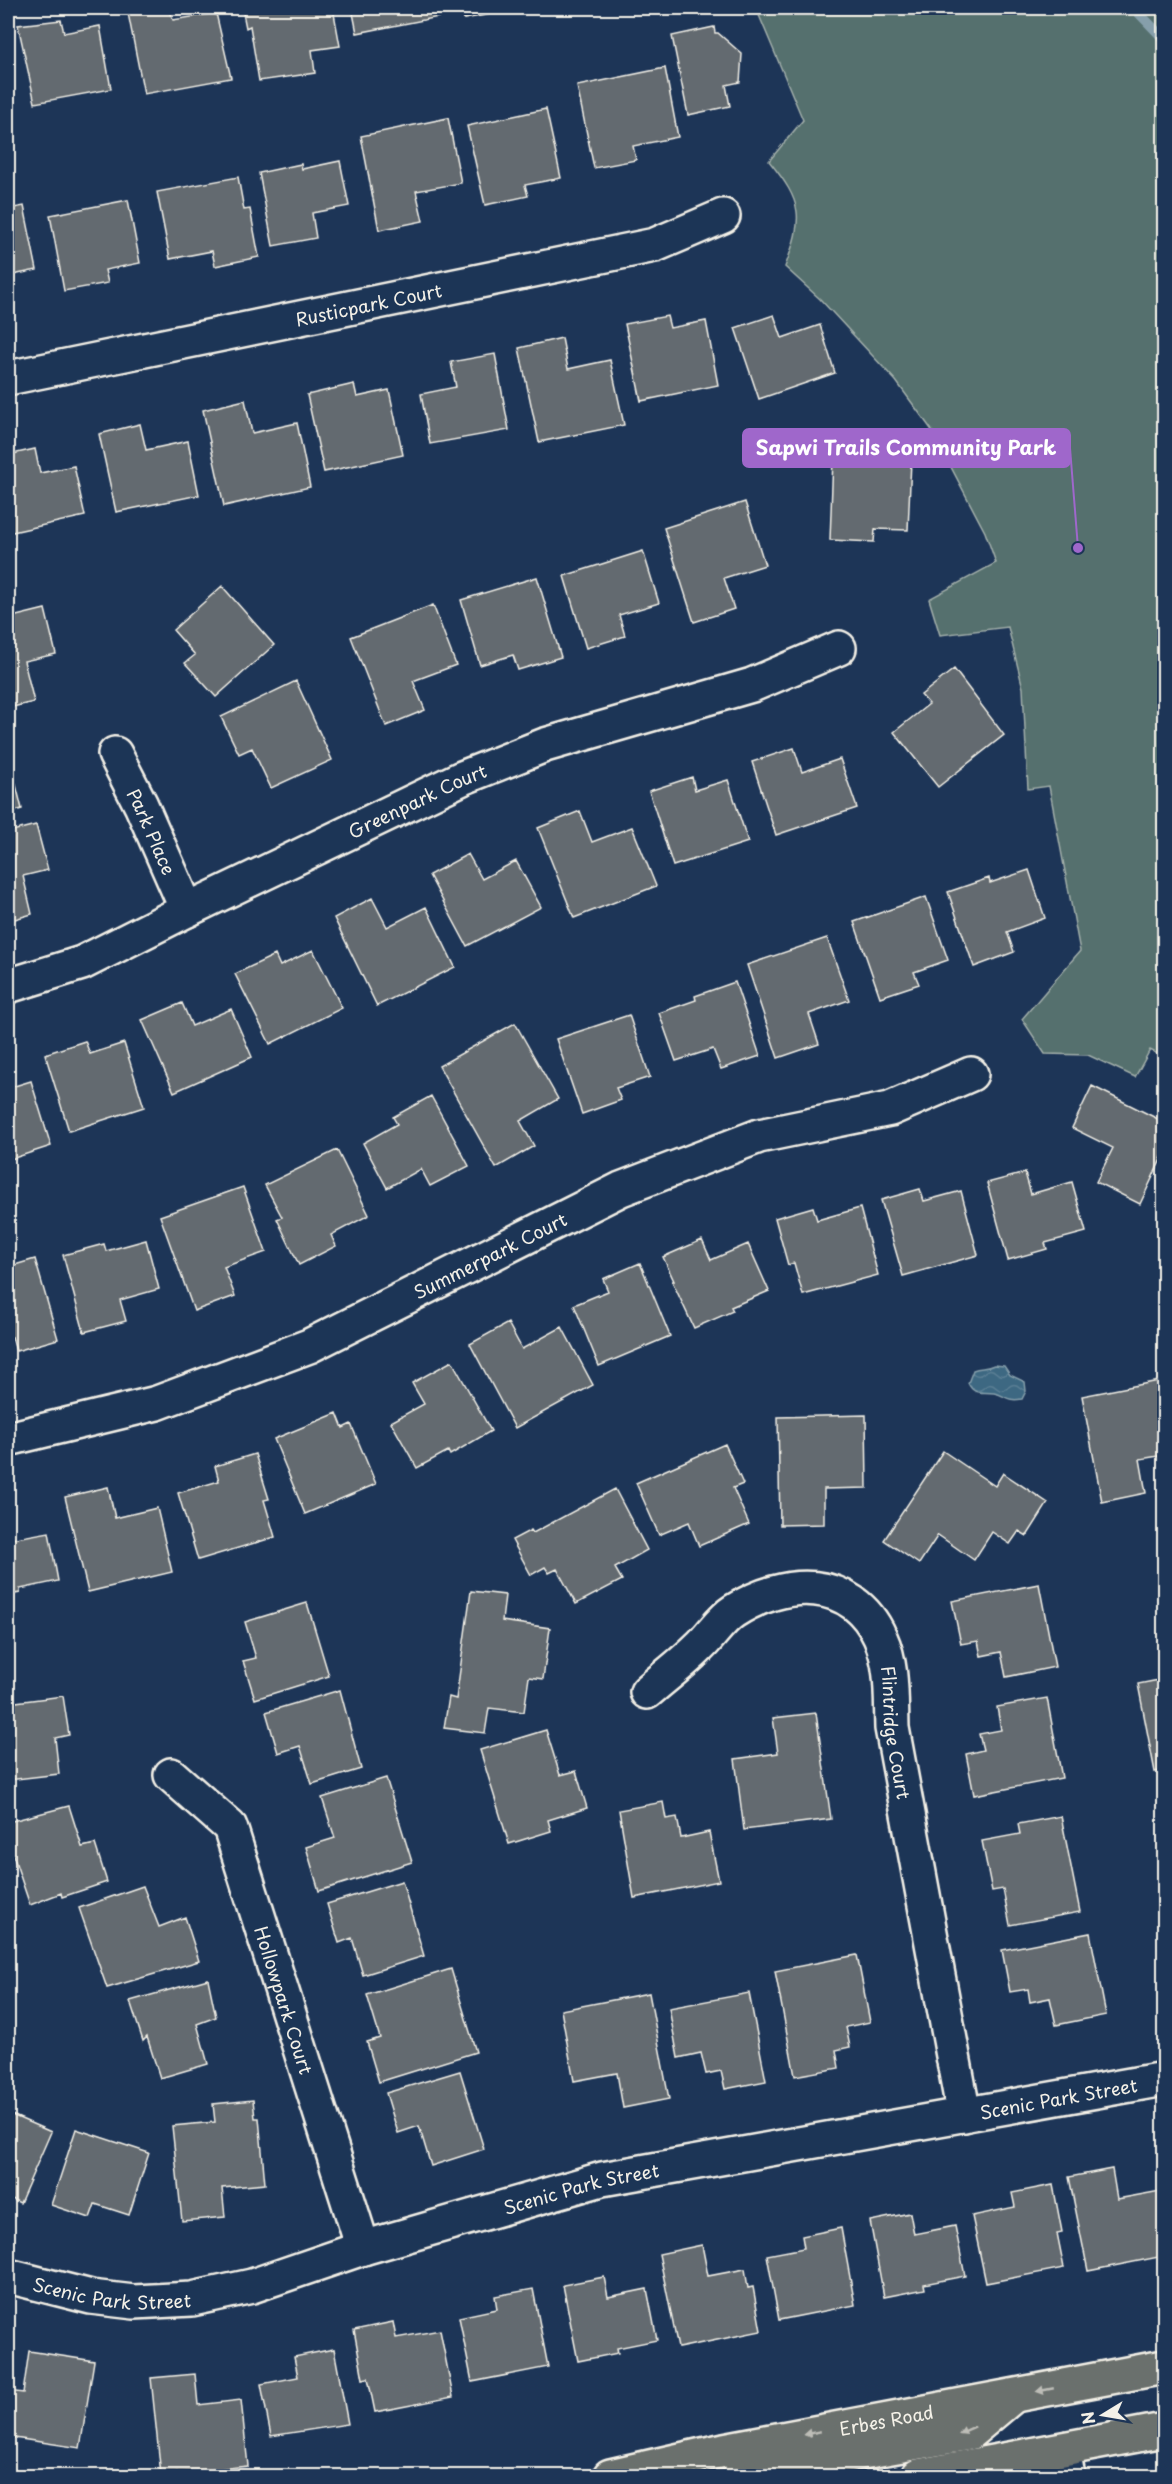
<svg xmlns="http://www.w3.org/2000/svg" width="1172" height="2484" viewBox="0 0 1172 2484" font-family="'Playpen Sans',sans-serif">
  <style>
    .park { fill: #54706e; stroke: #a4b0ab; stroke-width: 1.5 }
    .water { fill: url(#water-waves); stroke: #869fab; stroke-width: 1.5 }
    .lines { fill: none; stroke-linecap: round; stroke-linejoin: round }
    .stream { stroke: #869fab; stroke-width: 10 }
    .building { fill: #646b70; stroke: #f4f1e8; stroke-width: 1.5 }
    .minor-casing { stroke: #f4f1e8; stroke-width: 38 }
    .major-casing { stroke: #f4f1e8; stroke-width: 38 }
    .minor { stroke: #1d3557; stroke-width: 33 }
    .major { stroke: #6b706d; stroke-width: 33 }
    .oneway { fill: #bdbdb7 }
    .labels { text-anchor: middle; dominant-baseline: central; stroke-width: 4.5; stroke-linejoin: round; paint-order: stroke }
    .street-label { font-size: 18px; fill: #f4f1e8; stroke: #1d3557 }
    .leader { fill: none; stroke: #9f67cb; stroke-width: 2 }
    .callout-dot { fill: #9f67cb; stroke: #1d3557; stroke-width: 2 }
    .callout { fill: #9f67cb; stroke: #9f67cb; stroke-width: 2 }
    .callout-label { font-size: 20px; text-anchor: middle; font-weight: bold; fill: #fff }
  </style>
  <defs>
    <pattern id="water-waves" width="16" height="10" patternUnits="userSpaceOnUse" patternTransform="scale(1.5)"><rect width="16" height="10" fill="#3d6882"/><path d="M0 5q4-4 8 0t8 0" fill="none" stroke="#5a7e94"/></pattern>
  </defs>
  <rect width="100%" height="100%" fill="#1d3557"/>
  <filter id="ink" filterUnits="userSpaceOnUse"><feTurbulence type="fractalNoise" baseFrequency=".0167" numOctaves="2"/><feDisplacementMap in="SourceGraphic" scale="12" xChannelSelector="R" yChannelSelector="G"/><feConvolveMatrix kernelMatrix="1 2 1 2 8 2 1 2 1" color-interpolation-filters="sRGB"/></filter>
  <g filter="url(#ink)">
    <path class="park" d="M756 8H1164V1057L1150 1050 1135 1077 1088 1055 1045 1054 1022 1019 1080 951 1049 786 1028 789 1023 688 1008 627 940 635 929 599 996 563 985 532 931 429 896 381 820 299 785 267C804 217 803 203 769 161L803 120Z"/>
    <path class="water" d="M994 1365 1004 1366 1010 1375 1025 1382 1026 1391 1022 1399C1006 1402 1006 1395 994 1393 982 1391 974 1396 968 1383L973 1370C981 1367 986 1369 994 1365Z"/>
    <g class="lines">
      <path class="stream" d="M1134 8 1164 39"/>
    </g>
    <path class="building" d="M127 8H169L173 20 216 13 231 78 144 94Z
      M242 8H333L340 46 312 50 315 73 259 81 250 26 246 28Z
      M352 8H437L439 17 357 33Z
      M462 8H522L464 19Z
      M61 20 64 33 100 26 111 89 35 103 18 25Z
      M714 27 715 33H718L742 54 740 82 726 85 730 106 688 115 672 36Z
      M665 68 678 137 633 146 636 160 594 168 577 86Z
      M546 109 561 178 525 185 528 196 485 205 467 126Z
      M448 118 461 183 416 191 423 221 379 230 361 136Z
      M340 161 349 206 312 213 316 238 273 246 259 173 301 164 302 169Z
      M238 177 244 210 250 209 259 257 215 266 212 251 170 259 157 192Z
      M128 200 140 263 105 270 108 283 64 291 50 215Z
      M24 206 37 270 8 276V209Z
      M774 315 782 338 820 325 835 373 759 399 735 328Z
      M667 316 670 328 706 321 718 385 641 401 625 324Z
      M562 338 568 369 610 360 624 425 539 442 519 348Z
      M495 354 509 430 430 444 421 394 456 387 451 362Z
      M354 384 357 397 389 390 403 455 324 472 307 395Z
      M245 400 252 433 297 423 310 487 224 506 203 410Z
      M140 424 146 450 188 441 199 495 116 512 99 434Z
      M35 449 40 473 74 466 85 516 8 533V455Z
      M833 458 911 460 908 530 875 529 874 542 830 540Z
      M745 502 765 565 724 578 734 609 694 622 664 528Z
      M643 551 659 603 619 615 625 636 586 648 564 576Z
      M537 577 561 657 518 670 513 655 480 665 461 600Z
      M222 586 274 645 216 697 185 663 195 655 173 630Z
      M433 605 456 665 413 681 425 710 386 726 351 637Z
      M45 609 56 654 24 661 34 702 8 708V618Z
      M954 669 1004 735 938 787 894 732 929 704 921 695Z
      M296 681 332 760 271 788 252 748 239 754 221 717Z
      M794 748 802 772 840 759 857 808 776 835 752 762Z
      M11 765 22 809 8 813V766Z
      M692 777 695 790 728 780 748 842 673 866 649 791Z
      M580 811 592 842 632 827 656 886 574 918 538 828Z
      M36 825 48 870 23 876 32 914 8 921V832Z
      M468 854 482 879 516 861 541 907 467 946 429 875Z
      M1029 870 1045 918 1007 932 1014 952 974 967 948 892 989 878 990 883Z
      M926 897 948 960 914 972 919 984 880 997 854 922Z
      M372 898 387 927 426 907 455 967 377 1006 334 918Z
      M827 938 849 1000 809 1014 819 1044 778 1058 747 965Z
      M313 950 342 1008 270 1044 235 974 275 955 280 966Z
      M735 982 760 1056 721 1069 713 1049 676 1061 659 1013 696 1000 695 996Z
      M182 1003 192 1026 231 1009 252 1057 174 1092 142 1020Z
      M629 1015 650 1077 616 1088 621 1100 582 1114 556 1039Z
      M515 1023 558 1099 520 1121 534 1146 496 1168 439 1066Z
      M85 1041 90 1054 124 1043 144 1107 69 1131 45 1054Z
      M31 1081 51 1146 8 1160V1088Z
      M1092 1086 1164 1122V1153L1140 1204 1096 1182 1113 1148 1072 1128Z
      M431 1096 469 1166 430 1186 421 1169 387 1188 363 1143 397 1124 393 1117Z
      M337 1150 369 1215 331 1235 336 1246 299 1265 277 1219 282 1217 265 1185Z
      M1025 1173 1031 1194 1072 1182 1086 1232 1045 1243 1047 1249 1008 1260 987 1183Z
      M243 1187 266 1252 224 1267 235 1296 194 1311 160 1216Z
      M920 1189 924 1201 961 1191 978 1255 903 1276 881 1200Z
      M813 1207 817 1220 860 1208 878 1275 803 1295 794 1263 788 1265 775 1218Z
      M146 1240 159 1289 120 1300 126 1321 84 1332 63 1255 104 1244 106 1251Z
      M702 1240 711 1260 748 1244 769 1291 731 1307 733 1311 694 1328 672 1281H674L663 1257Z
      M35 1259 58 1339 16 1351 12 1337 8 1338V1267Z
      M640 1263 670 1336 599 1366 574 1305 608 1291 603 1279Z
      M508 1323 522 1349 562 1327 593 1385 515 1428 470 1344Z
      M452 1361 491 1431 450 1455 448 1451 417 1468 391 1422 424 1404 412 1383Z
      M1164 1380V1455L1140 1459 1146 1493 1102 1502 1082 1396Z
      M337 1413 343 1428 351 1424 376 1484 305 1514 274 1439Z
      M866 1415 867 1488 824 1489V1524L780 1525 778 1417Z
      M725 1444 743 1484 733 1488 749 1524 699 1546 689 1522 659 1535 636 1483Z
      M943 1451 995 1486 1003 1473 1048 1503 1027 1536 1019 1531 1010 1544 992 1532 974 1560 938 1535 919 1564 884 1540Z
      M255 1454 269 1499 264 1500 275 1537 198 1560 178 1493 219 1481 215 1466Z
      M108 1487 115 1518 157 1508 172 1572 88 1592 65 1497Z
      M615 1489 647 1550 615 1568 622 1580 576 1604 557 1569 549 1573 545 1567 531 1575 512 1540 531 1530 533 1533Z
      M8 1523 11 1539 49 1532 58 1581 20 1589V1593L8 1595Z
      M1039 1584 1055 1667 1006 1677 1001 1652 981 1656 978 1641 961 1644 952 1601Z
      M471 1591 505 1595 502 1621 550 1628 543 1679 529 1677 524 1712 489 1708 485 1733 444 1728 449 1697 456 1699Z
      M307 1603 329 1676 255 1699 243 1661 256 1658 245 1622Z
      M1164 1679V1770L1155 1772 1138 1684Z
      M340 1690 361 1769 312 1784 300 1746 278 1753 266 1712Z
      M63 1696 69 1735 55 1738 59 1774 8 1780V1703Z
      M1047 1698 1062 1778 974 1795 966 1754 983 1750 979 1734 1001 1730 997 1707Z
      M816 1713 831 1819 744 1830 735 1759 778 1753 773 1718Z
      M546 1730 560 1775 576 1771 587 1808 548 1820 551 1831 509 1844 480 1750Z
      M386 1778 412 1862 319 1891 306 1847 335 1838 322 1798Z
      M663 1802 666 1819 677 1817 681 1838 709 1832 719 1881 634 1898 619 1810Z
      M69 1806 82 1847 95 1844 107 1882 62 1897 61 1893 30 1905 8 1840V1822Z
      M1061 1816 1080 1912 1010 1925 1003 1889 992 1891 982 1841 1020 1834 1018 1824Z
      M402 1881 424 1956 363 1975 352 1938 339 1943 327 1904Z
      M143 1886 159 1927 185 1917 199 1961 107 1988 79 1908Z
      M1090 1933 1106 2015 1056 2025 1050 1998 1030 2002 1028 1989 1010 1992 1002 1950Z
      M857 1955 870 2022 846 2027 850 2047 836 2050 839 2068 795 2076 775 1971Z
      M451 1969 476 2052 379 2082 367 2042 380 2038 367 1995Z
      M208 1979 216 2017 197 2024 208 2064 160 2078 147 2037 143 2041 130 2001Z
      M649 1993 669 2099 623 2108 617 2073 574 2081 561 2010Z
      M749 1993 766 2081 725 2089 721 2071 706 2074 701 2053 678 2058 669 2008Z
      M460 2071 484 2149 431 2166 419 2126 398 2133 386 2093Z
      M253 2100 255 2118H259L265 2184 222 2188 225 2217 182 2221 172 2126 215 2122 213 2104Z
      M12 2115 51 2132 20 2203 8 2197V2116L11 2117Z
      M76 2129 149 2153 129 2215 95 2204 90 2218 51 2205Z
      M1112 2169 1117 2199 1160 2191 1164 2213V2256L1088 2271 1069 2177Z
      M1053 2185 1062 2232 1057 2233 1064 2268 986 2283 972 2216 1015 2207 1012 2193Z
      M910 2213 914 2234 955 2226 965 2276 924 2284 925 2289 884 2297 870 2221Z
      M841 2228 855 2305 779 2320 767 2255 804 2248 802 2236Z
      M702 2245 708 2276 745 2269 748 2288 753 2287 761 2331 678 2348 659 2254Z
      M604 2277 608 2297 647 2289 657 2340 617 2348 618 2353 578 2361 563 2285Z
      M533 2289 548 2367 472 2382 459 2317 497 2309 495 2296Z
      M393 2322 396 2338 440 2330 453 2397 375 2412 368 2378 363 2379 354 2330Z
      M334 2349 348 2424 271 2436 261 2384 298 2377 294 2357Z
      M29 2351 94 2361 80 2448 8 2437V2391L23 2393Z
      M195 2374 198 2405 241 2400 248 2466 161 2475 151 2378Z"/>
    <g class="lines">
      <g class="minor-casing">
        <g id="minor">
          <path id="s1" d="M8 378 655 245 723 216"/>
          <path id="s2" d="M115 754 141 805 187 910"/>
          <path id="s3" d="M8 986 82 963 187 910 462 778 545 745 752 685 839 648"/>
          <path id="s4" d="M8 1439 157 1403 309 1346 621 1189 759 1136 890 1109 971 1074"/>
          <path id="s5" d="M647 1692C664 1677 683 1663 699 1647 711 1636 721 1619 734 1611 784 1579 852 1575 880 1637 893 1665 891 1697 892 1728L964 2115"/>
          <path id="s6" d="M171 1775 230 1827 363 2248"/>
          <path id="s7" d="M8 2276 91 2297 134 2302 192 2299 252 2286 363 2248 602 2179 1164 2079"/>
          <path d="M1063 2450 1068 2476"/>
        </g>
      </g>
      <g class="major-casing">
        <g id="major">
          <path id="s8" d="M610 2476 724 2450 1164 2367"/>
          <path d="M739 2476 763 2470 969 2433 1012 2397"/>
          <path d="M918 2476 1164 2430"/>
        </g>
      </g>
      <use href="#minor" class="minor"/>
      <use href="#major" class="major"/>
    </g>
    <defs><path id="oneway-solid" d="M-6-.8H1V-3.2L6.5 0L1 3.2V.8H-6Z" transform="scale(1.5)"/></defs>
    <g class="oneway">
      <use href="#oneway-solid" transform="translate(1045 2390) rotate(169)"/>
      <use href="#oneway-solid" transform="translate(967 2430) rotate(156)"/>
      <use href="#oneway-solid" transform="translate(812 2433) rotate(169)"/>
    </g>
  </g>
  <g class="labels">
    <g class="street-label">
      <text stroke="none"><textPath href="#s1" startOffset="368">Rusticpark Court</textPath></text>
      <text stroke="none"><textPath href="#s3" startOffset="450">Greenpark Court</textPath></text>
      <text stroke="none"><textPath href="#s2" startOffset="86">Park Place</textPath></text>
      <text stroke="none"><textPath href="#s4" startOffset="518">Summerpark Court</textPath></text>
      <text stroke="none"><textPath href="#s5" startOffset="387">Flintridge Court</textPath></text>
      <text stroke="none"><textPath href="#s6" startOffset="260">Hollowpark Court</textPath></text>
      <text stroke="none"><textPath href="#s7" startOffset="1078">Scenic Park Street</textPath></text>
      <text stroke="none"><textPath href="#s7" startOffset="592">Scenic Park Street</textPath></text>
      <text stroke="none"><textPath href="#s7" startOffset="106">Scenic Park Street</textPath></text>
      <text stroke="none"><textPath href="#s8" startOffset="282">Erbes Road</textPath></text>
    </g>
  </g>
  <path class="leader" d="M1078 548L1070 448"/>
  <circle class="callout-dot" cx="1078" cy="548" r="6"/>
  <rect class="callout" x="743" y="429" width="327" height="38" rx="6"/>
  <g class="callout-label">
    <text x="906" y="455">Sapwi Trails Community Park</text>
  </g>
  <rect width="1172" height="2484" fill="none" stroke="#1d3557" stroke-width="30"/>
  <rect x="15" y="15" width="1142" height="2454" fill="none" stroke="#f4f1e8" stroke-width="2" filter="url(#ink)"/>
  <g transform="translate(1103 2415) rotate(259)" stroke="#1d3557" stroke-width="4.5" paint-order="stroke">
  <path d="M0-4.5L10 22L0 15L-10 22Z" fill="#f4f1e8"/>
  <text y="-9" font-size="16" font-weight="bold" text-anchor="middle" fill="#f4f1e8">N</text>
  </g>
</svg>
